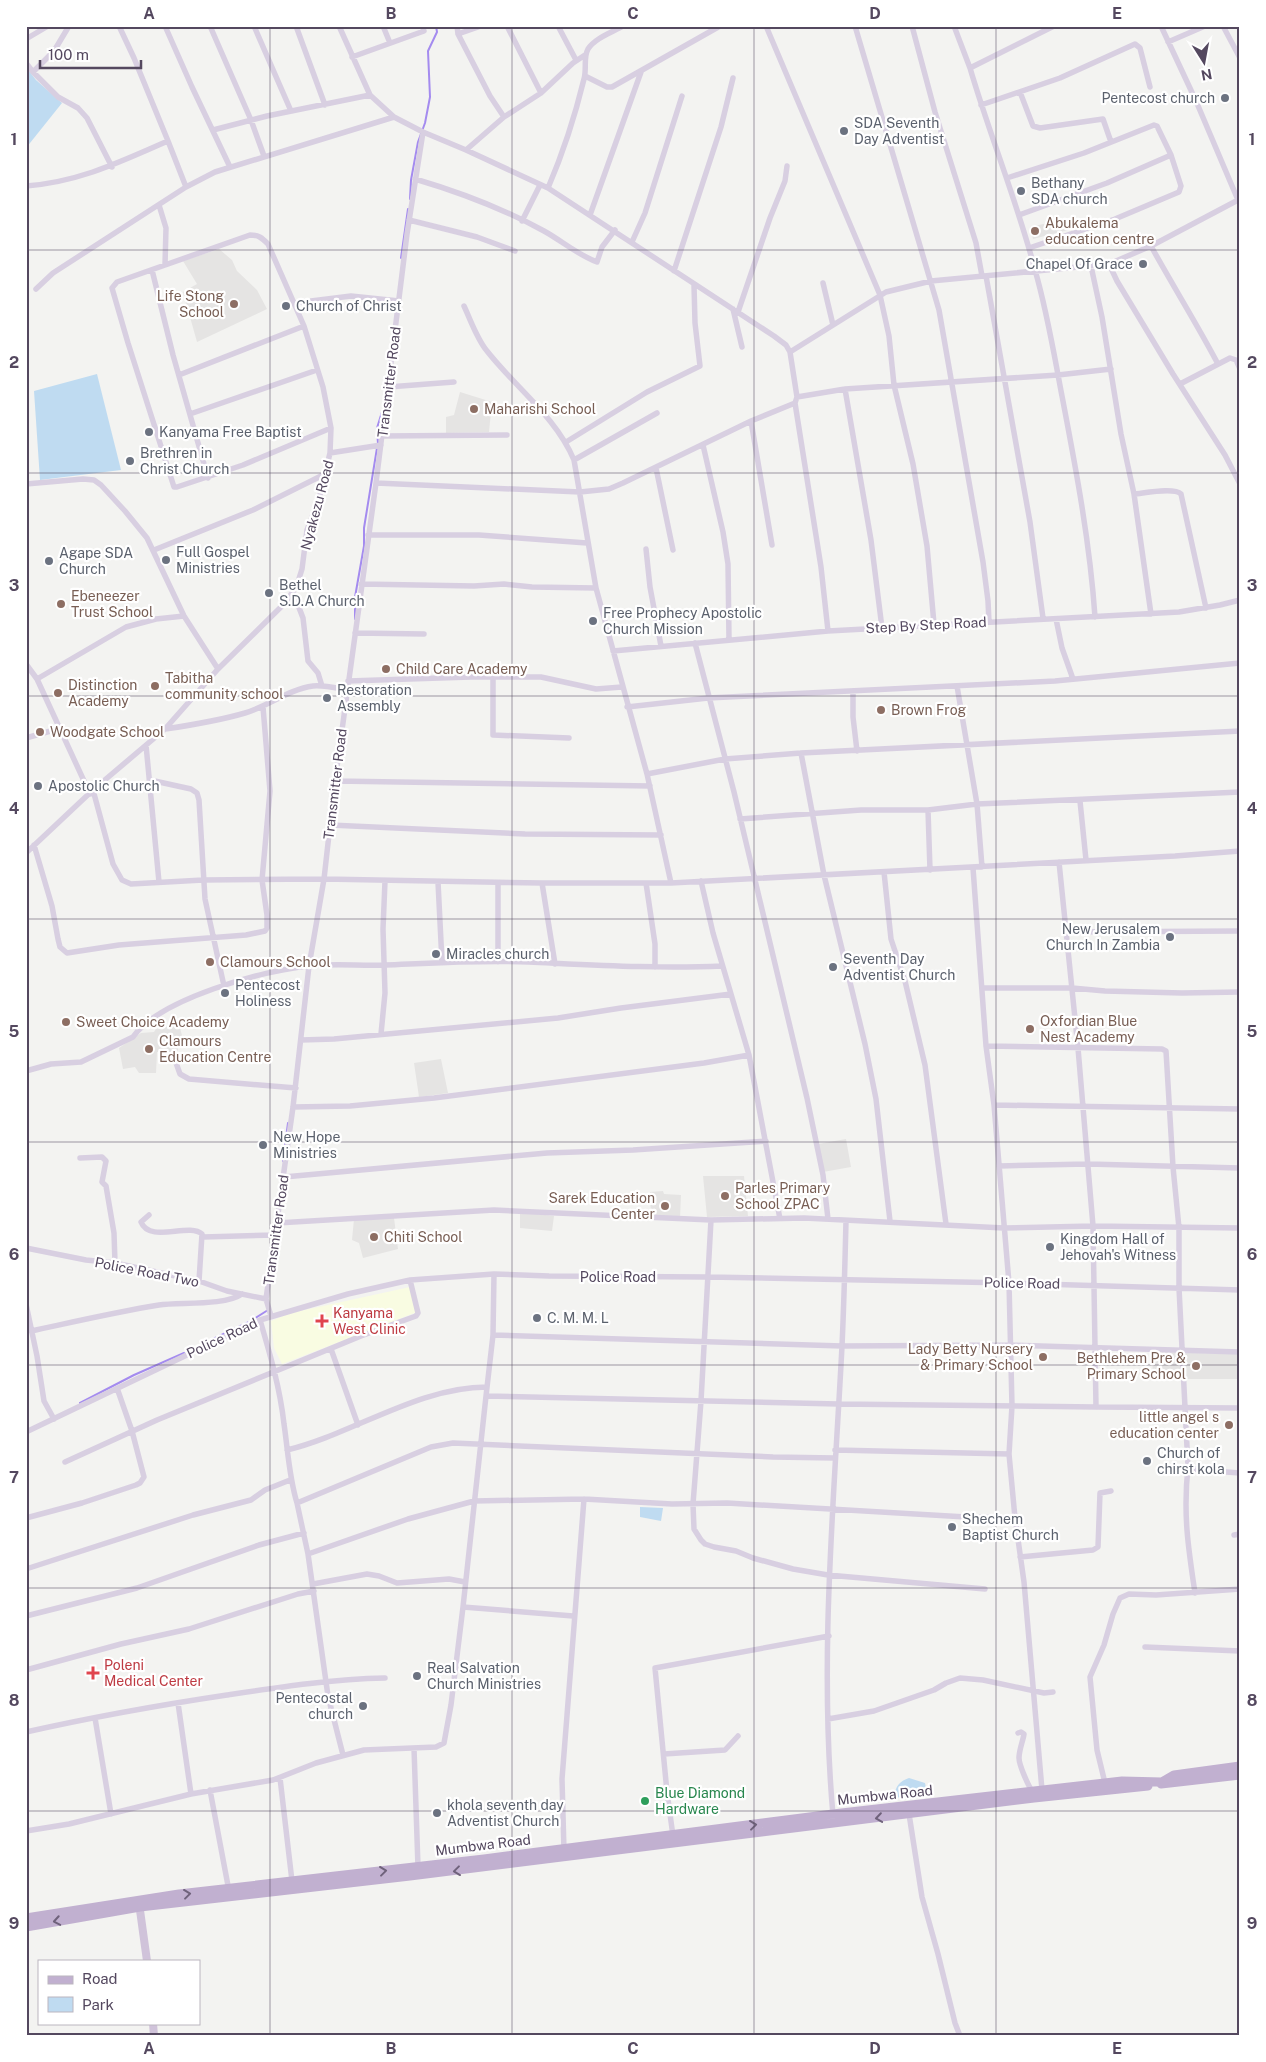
<svg xmlns="http://www.w3.org/2000/svg" width="1266" height="2062" viewBox="0 0 1266 2062" font-family="'Public Sans',sans-serif">
  <style>
    .education { fill: #e5e4e3 }
    .medical { fill: #f9fce2 }
    .green { fill: #bfdbf1 }
    .lines { fill: none; stroke-linecap: round; stroke-linejoin: round }
    .stream { stroke: #a48bef; stroke-width: 2 }
    .street { stroke: #d8cfe1; stroke-width: 5.5 }
    .secondary { stroke: #d0c3da; stroke-width: 8 }
    .primary { stroke: #c1b0d0; stroke-width: 9 }
    .oneway { stroke: #6f627b }
    .grid { fill: none; stroke: #54485f; stroke-width: 1; stroke-opacity: 0.55 }
    .worship-dot { fill: #6b7280; stroke: #fff; stroke-width: 2 }
    .education-dot { fill: #8d6e63; stroke: #fff; stroke-width: 2 }
    .health-dot { fill: #e0444e; stroke: #fff; stroke-width: 2 }
    .leisure-dot { fill: #2e9e5b; stroke: #fff; stroke-width: 2 }
    .labels { text-anchor: middle; dominant-baseline: central; stroke-width: 4.5; stroke-linejoin: round; paint-order: stroke }
    .worship-label { font-size: 14px; fill: #5b616d; stroke: #fff; text-anchor: start }
    .education-label { font-size: 14px; fill: #785e54; stroke: #fff; text-anchor: start }
    .street-label { font-size: 14px; fill: #54485f; stroke: #fff }
    .health-label { font-size: 14px; fill: #be3a42; stroke: #fff; text-anchor: start }
    .leisure-label { font-size: 14px; fill: #27864d; stroke: #fff; text-anchor: start }
    .neatline { fill: none; stroke: #54485f; stroke-width: 2 }
    .grid-label { font-size: 16px; text-anchor: middle; font-weight: bold; fill: #54485f }
  </style>
  <rect width="100%" height="100%" fill="#f3f3f1"/>
  <path class="education" d="M1065 219 1068 230 1033 239 1030 227Z
    M219 249 232 260 237 271 257 290 267 309 197 342 183 292 197 284 183 261Z
    M460 392 492 402 489 432 446 433V417L454 415Z
    M179 1024 184 1043 178 1045V1050L175 1053 157 1052 156 1073H139L135 1067 123 1069 119 1048 141 1033 154 1032 156 1029Z
    M441 1059 448 1093 419 1097 414 1063Z
    M846 1139 851 1167 823 1172 818 1144Z
    M703 1176H744L748 1216 707 1217Z
    M663 1191 664 1194 681 1195 680 1218H651L650 1192Z
    M520 1212 554 1216 552 1231 520 1228Z
    M394 1218 398 1249 363 1258 359 1243 352 1240 354 1219Z
    M1152 1352 1240 1354V1379H1153Z"/>
  <path class="medical" d="M410 1287 417 1312 282 1364 274 1348 271 1321 291 1313Z"/>
  <path class="green" d="M26 67 36 80 62 103 26 148Z
    M97 374 121 470 40 480 34 391Z
    M640 1507 663 1508 661 1521 640 1517Z
    M909 1778 925 1783 927 1793 895 1798C894 1787 900 1781 909 1778Z"/>
  <g class="lines">
    <path class="stream" d="M410 199 411 180 418 142 425 123 430 97 428 51 437 32 436 26
      M401 258 408 209
      M378 444 377 428 382 412
      M355 619V597L364 546V528L377 448
      M283 1161 288 1123
      M213 1339 249 1322 268 1310
      M80 1403 134 1375 184 1353"/>
    <path class="street" d="M119 26 134 58 168 141
      M165 26 192 87 230 167
      M210 26 251 120 264 156
      M254 26 291 111
      M296 26 325 105
      M339 26 370 95 394 117 423 132 466 150 548 188 774 336 786 345 790 352
      M383 26 390 43
      M457 26 458 34 481 26
      M507 26 541 93
      M558 26 576 60
      M766 26 880 295 889 336 894 385 913 464 927 546 934 624
      M855 26 939 310 983 562 988 601 989 622
      M912 26 935 112 976 243 982 276
      M954 26 970 68 1054 26
      M1161 26 1196 101 1238 200
      M1223 26 1240 58
      M458 34 490 96 504 117
      M26 39 48 26
      M1168 42 1205 26
      M352 57 424 31 422 26
      M26 63 33 72 54 51 69 26
      M970 68C990 136 1017 201 1035 270 1047 311 1054 354 1062 396 1076 469 1090 543 1095 617
      M33 72 58 97 78 108 87 118 112 167
      M585 76 607 87H612L720 26
      M1020 92 1033 126 1040 128 1103 119 1111 142
      M981 105 1060 78 1135 44 1140 48 1150 87
      M213 130 267 116 370 95
      M466 150 504 117 541 93 573 63 585 55
      M1007 178 1084 153 1154 125 1157 126 1171 155 1107 183 1019 215
      M415 179C459 192 504 209 544 231 562 241 578 255 597 262L602 247 615 230
      M26 186C79 182 120 162 168 141L186 187
      M548 188C563 153 575 116 584 79 587 69 583 58 588 49 595 38 613 32 623 26
      M159 205 166 228 165 265
      M590 215 641 72
      M409 220 477 237 515 251
      M522 221 540 185
      M632 242 645 213 682 96
      M1151 246C1173 286 1197 324 1218 364
      M1029 248 1115 219 1179 192 1181 186 1171 155
      M1109 264 1117 281 1173 374 1225 455 1240 484
      M1091 266 1102 317 1121 434 1134 494 1151 614
      M152 270 173 355 208 478
      M674 271 721 127 733 78
      M986 276 1030 522 1043 618
      M823 283 833 325
      M36 289 53 273 186 187 215 172 394 117
      M295 303 351 296 399 301
      M464 306C471 321 477 339 487 351 516 388 556 417 574 460L596 588 647 774 671 883
      M733 309 742 347
      M738 312 770 218 785 181 787 166
      M179 375 304 326
      M1180 384 1230 358 1236 360 1240 369
      M388 387 454 382
      M845 389 871 540 882 628
      M797 397 845 389 1058 375 1111 369
      M795 403 821 567 828 631
      M190 414 317 370
      M751 421 772 545
      M382 436 507 435
      M566 442 647 392 700 366 695 323 694 285
      M703 445 723 532 728 564 729 639
      M330 453 381 445
      M574 460 657 413
      M656 468 673 550
      M376 483 580 492 609 489 623 483 751 421 795 403 797 397 790 352 886 292 931 281 1109 264 1151 246 1240 199
      M26 484 83 479 94 480 101 485 125 511 147 538 184 616 218 669
      M1134 494C1145 493 1174 487 1181 494L1206 608
      M368 535H479L587 543
      M646 549 650 587 661 646
      M154 550 253 510 325 474
      M361 584 474 586 504 584 532 587 596 588
      M293 592 303 618 308 661 318 673 322 686
      M1056 619 1062 648 1073 679
      M355 633 424 634
      M695 643 734 792 807 1098 823 1175 828 1219
      M613 651 828 631 1179 612 1220 605 1240 600
      M26 664 37 679 90 794
      M493 677V735L569 738
      M37 679 126 627 156 619 184 616
      M348 681 471 677H541L596 689 622 687
      M957 686 977 804 982 867
      M853 691V717L857 751
      M627 707 708 698 1055 681 1240 663
      M165 729C192 725 218 721 245 713 267 707 289 689 313 686 324 685 336 688 347 690
      M26 738 61 728
      M146 745 159 882
      M801 753 824 875 865 1044 876 1099 890 1221
      M647 774 725 759 801 753 1240 731
      M150 780 191 789 197 793 199 800 205 899 224 986
      M335 781 650 786
      M93 790 113 864 122 880 131 884 203 880 324 879 542 883H671L1175 856 1240 851
      M1080 801 1086 860
      M928 810 930 870
      M740 819 861 810H928L977 804 1240 792
      M330 825 525 834 661 835
      M34 845 52 906 58 939 60 947 67 953 119 945 246 935 265 931 267 928V915L262 880 270 791 263 707
      M26 853 93 790 165 729 218 669 286 602 297 585 302 569 307 530 319 499 330 453 331 428 323 387 304 326 268 244C262 238 259 235 250 235L117 282 112 288 128 343 174 487H177L243 465 331 428
      M973 868 986 1046 994 1105 1009 1283 1012 1406 1009 1454 1015 1518 1024 1582 1042 1790
      M884 872 891 939 905 981 925 1065 946 1224
      M701 881 713 933 749 1055 780 1219
      M438 882 442 962
      M542 883 555 964
      M646 883 655 944V967
      M1066 932 1240 931
      M498 962V883
      M983 988H1072L1105 991 1182 993 1240 992
      M381 1034 385 993 383 929 385 881
      M301 1040 334 1039 558 1018 621 1008 731 994
      M986 1046 1162 1049 1166 1051 1173 1167 1179 1228V1288L1188 1467 1199 1470 1240 1473
      M175 1060 180 1074 189 1079 296 1088
      M26 1071 51 1064 81 1062 133 1037C159 999 264 970 309 966 334 963 360 966 385 965 433 963 481 960 529 962 594 965 658 969 722 966
      M994 1105 1240 1109
      M293 1107 350 1106 434 1098 704 1063 749 1055
      M80 1158 102 1157 106 1161 102 1182 106 1186 114 1233 115 1263
      M999 1166 1088 1164 1240 1168
      M284 1177 547 1153 633 1150 766 1141
      M149 1215 141 1222C150 1244 189 1222 202 1234L199 1281
      M711 1220 701 1401 693 1504 694 1529 701 1540 705 1544 714 1547 736 1551 753 1558 793 1569 828 1575 985 1589
      M277 1223 494 1210 711 1220 804 1218 1004 1228 1093 1226 1240 1228
      M203 1237 275 1235
      M26 1248 86 1260 115 1263 199 1281 227 1291 266 1299
      M26 1304 37 1356 44 1401 54 1419
      M271 1316 266 1299 293 1107 309 966 324 879 335 781 376 483 407 234 423 132
      M260 1320C270 1354 280 1388 284 1424 288 1451 289 1477 297 1503L431 1447 453 1443 773 1457 835 1458
      M31 1331C73 1322 116 1312 159 1305 180 1302 225 1306 242 1294
      M493 1335 842 1346 1011 1345 1240 1352
      M331 1349 358 1425
      M486 1396 838 1404 1096 1407 1093 1226 1078 1048 1059 862
      M1096 1407 1240 1408
      M26 1432 260 1320 348 1294 410 1280 494 1274 549 1276 708 1277 1009 1283 1240 1290
      M287 1450C353 1434 418 1387 487 1387
      M835 1450 1009 1454
      M65 1462 157 1420 361 1336 416 1316 418 1313 410 1280
      M1188 1467C1183 1513 1188 1547 1195 1593
      M297 1503 308 1554 408 1519 474 1501 584 1499 672 1504 727 1503 966 1517 1015 1518
      M26 1518 82 1503 136 1485 140 1483 144 1477 132 1431 117 1388
      M1234 1535 1240 1534
      M308 1554 328 1696 343 1755
      M1020 1557 1093 1550 1098 1547 1100 1493 1111 1491
      M26 1569 193 1515 251 1500 265 1490 290 1480
      M313 1584 367 1574 379 1576 397 1583 449 1579 465 1582
      M463 1607 573 1616
      M26 1616 137 1588 259 1545 304 1533
      M1145 1647 1240 1651
      M26 1670 121 1644 189 1629 298 1594 314 1591
      M178 1703 191 1794
      M95 1718 111 1814
      M828 1719 874 1711 934 1690 946 1683 960 1678 983 1680 1044 1693 1053 1692
      M26 1732C93 1717 160 1705 227 1695 280 1687 332 1679 385 1678
      M1018 1733 1021 1732 1024 1734C1023 1741 1019 1750 1019 1758 1019 1765 1028 1785 1032 1791
      M414 1748 418 1867
      M664 1754 725 1750 738 1736
      M280 1778 292 1881
      M1105 1783 1097 1750 1090 1677 1104 1645 1113 1614 1120 1598 1129 1594 1156 1595 1240 1589
      M210 1790 229 1891
      M909 1814 922 1897 938 1954 955 2023 960 2036
      M833 1815C819 1659 834 1502 842 1346 844 1304 845 1262 846 1221
      M26 1831 69 1824 191 1794 273 1780 316 1763 364 1750 436 1747 444 1743 451 1705 463 1607 486 1396 493 1335 494 1274
      M673 1836 667 1792 655 1668 829 1636
      M564 1851 562 1779 584 1499"/>
    <path class="secondary" d="M139 1903 147 1961
      M153 2023 154 2036"/>
    <path class="primary" d="M1161 1784 1240 1775
      M26 1918 179 1894 484 1859 833 1814 1122 1781 1162 1782 1174 1775 1240 1766
      M26 1927 140 1907 410 1876 1034 1798 1148 1786"/>
  </g>
  <defs><path id="oneway-chevron" d="M-2-3.5L2.5 0L-2 3.5" fill="none" stroke-width="1.6" stroke-linecap="round" stroke-linejoin="round" transform="scale(1.25)"/></defs>
  <g class="oneway">
    <use href="#oneway-chevron" transform="translate(879 1818) rotate(172)"/>
    <use href="#oneway-chevron" transform="translate(753 1825) rotate(-7)"/>
    <use href="#oneway-chevron" transform="translate(383 1871) rotate(-7)"/>
    <use href="#oneway-chevron" transform="translate(457 1871) rotate(173)"/>
    <use href="#oneway-chevron" transform="translate(187 1894) rotate(-7)"/>
    <use href="#oneway-chevron" transform="translate(57 1921) rotate(170)"/>
  </g>
  <path class="grid" d="M270 26V2036M512 26V2036M754 26V2036M996 26V2036M26 250H1240M26 473H1240M26 696H1240M26 919H1240M26 1142H1240M26 1365H1240M26 1588H1240M26 1811H1240"/>
  <g class="worship-dot">
    <circle cx="1225" cy="98" r="5"/>
    <circle cx="844" cy="131" r="5"/>
    <circle cx="1021" cy="191" r="5"/>
    <circle cx="1143" cy="264" r="5"/>
    <circle cx="286" cy="306" r="5"/>
    <circle cx="149" cy="432" r="5"/>
    <circle cx="130" cy="461" r="5"/>
    <circle cx="166" cy="560" r="5"/>
    <circle cx="49" cy="561" r="5"/>
    <circle cx="269" cy="593" r="5"/>
    <circle cx="593" cy="621" r="5"/>
    <circle cx="327" cy="698" r="5"/>
    <circle cx="38" cy="786" r="5"/>
    <circle cx="1170" cy="937" r="5"/>
    <circle cx="436" cy="954" r="5"/>
    <circle cx="833" cy="967" r="5"/>
    <circle cx="225" cy="993" r="5"/>
    <circle cx="263" cy="1145" r="5"/>
    <circle cx="1050" cy="1247" r="5"/>
    <circle cx="537" cy="1318" r="5"/>
    <circle cx="1147" cy="1461" r="5"/>
    <circle cx="952" cy="1527" r="5"/>
    <circle cx="417" cy="1676" r="5"/>
    <circle cx="363" cy="1706" r="5"/>
    <circle cx="437" cy="1813" r="5"/>
  </g>
  <g class="education-dot">
    <circle cx="1035" cy="231" r="5"/>
    <circle cx="234" cy="304" r="5"/>
    <circle cx="474" cy="409" r="5"/>
    <circle cx="61" cy="604" r="5"/>
    <circle cx="386" cy="669" r="5"/>
    <circle cx="155" cy="686" r="5"/>
    <circle cx="58" cy="693" r="5"/>
    <circle cx="881" cy="710" r="5"/>
    <circle cx="40" cy="732" r="5"/>
    <circle cx="210" cy="962" r="5"/>
    <circle cx="66" cy="1022" r="5"/>
    <circle cx="1030" cy="1029" r="5"/>
    <circle cx="149" cy="1049" r="5"/>
    <circle cx="725" cy="1196" r="5"/>
    <circle cx="665" cy="1206" r="5"/>
    <circle cx="374" cy="1237" r="5"/>
    <circle cx="1043" cy="1357" r="5"/>
    <circle cx="1196" cy="1366" r="5"/>
    <circle cx="1229" cy="1425" r="5"/>
  </g>
  <g class="health-dot">
    <path d="M319.5 1313.5h5v5h5v5h-5v5h-5v-5h-5v-5h5z"/>
    <path d="M90.5 1665.5h5v5h5v5h-5v5h-5v-5h-5v-5h5z"/>
  </g>
  <circle class="leisure-dot" cx="645" cy="1801" r="5"/>
  <g class="labels">
    <g class="worship-label">
      <text x="1215" y="98" text-anchor="end">Pentecost church</text>
      <text x="854" y="123">SDA Seventh<tspan x="854" dy="16">Day Adventist</tspan></text>
      <text x="1031" y="183">Bethany<tspan x="1031" dy="16">SDA church</tspan></text>
      <text x="1133" y="264" text-anchor="end">Chapel Of Grace</text>
      <text x="296" y="306">Church of Christ</text>
      <text x="159" y="432">Kanyama Free Baptist</text>
      <text x="140" y="453">Brethren in<tspan x="140" dy="16">Christ Church</tspan></text>
      <text x="176" y="552">Full Gospel<tspan x="176" dy="16">Ministries</tspan></text>
      <text x="59" y="553">Agape SDA<tspan x="59" dy="16">Church</tspan></text>
      <text x="279" y="585">Bethel<tspan x="279" dy="16">S.D.A Church</tspan></text>
      <text x="603" y="613">Free Prophecy Apostolic<tspan x="603" dy="16">Church Mission</tspan></text>
      <text x="337" y="690">Restoration<tspan x="337" dy="16">Assembly</tspan></text>
      <text x="48" y="786">Apostolic Church</text>
      <text x="1160" y="929" text-anchor="end">New Jerusalem<tspan x="1160" dy="16">Church In Zambia</tspan></text>
      <text x="446" y="954">Miracles church</text>
      <text x="843" y="959">Seventh Day<tspan x="843" dy="16">Adventist Church</tspan></text>
      <text x="235" y="985">Pentecost<tspan x="235" dy="16">Holiness</tspan></text>
      <text x="273" y="1137">New Hope<tspan x="273" dy="16">Ministries</tspan></text>
      <text x="1060" y="1239">Kingdom Hall of<tspan x="1060" dy="16">Jehovah's Witness</tspan></text>
      <text x="547" y="1318">C. M. M. L</text>
      <text x="1157" y="1453">Church of<tspan x="1157" dy="16">chirst kola</tspan></text>
      <text x="962" y="1519">Shechem<tspan x="962" dy="16">Baptist Church</tspan></text>
      <text x="427" y="1668">Real Salvation<tspan x="427" dy="16">Church Ministries</tspan></text>
      <text x="353" y="1698" text-anchor="end">Pentecostal<tspan x="353" dy="16">church</tspan></text>
      <text x="447" y="1805">khola seventh day<tspan x="447" dy="16">Adventist Church</tspan></text>
    </g>
    <g class="education-label">
      <text x="1045" y="223">Abukalema<tspan x="1045" dy="16">education centre</tspan></text>
      <text x="224" y="296" text-anchor="end">Life Stong<tspan x="224" dy="16">School</tspan></text>
      <text x="484" y="409">Maharishi School</text>
      <text x="71" y="596">Ebeneezer<tspan x="71" dy="16">Trust School</tspan></text>
      <text x="396" y="669">Child Care Academy</text>
      <text x="165" y="678">Tabitha<tspan x="165" dy="16">community school</tspan></text>
      <text x="68" y="685">Distinction<tspan x="68" dy="16">Academy</tspan></text>
      <text x="891" y="710">Brown Frog</text>
      <text x="50" y="732">Woodgate School</text>
      <text x="220" y="962">Clamours School</text>
      <text x="1040" y="1021">Oxfordian Blue<tspan x="1040" dy="16">Nest Academy</tspan></text>
      <text x="76" y="1022">Sweet Choice Academy</text>
      <text x="159" y="1041">Clamours<tspan x="159" dy="16">Education Centre</tspan></text>
      <text x="735" y="1188">Parles Primary<tspan x="735" dy="16">School ZPAC</tspan></text>
      <text x="655" y="1198" text-anchor="end">Sarek Education<tspan x="655" dy="16">Center</tspan></text>
      <text x="384" y="1237">Chiti School</text>
      <text x="1033" y="1349" text-anchor="end">Lady Betty Nursery<tspan x="1033" dy="16">&amp; Primary School</tspan></text>
      <text x="1186" y="1358" text-anchor="end">Bethlehem Pre &amp;<tspan x="1186" dy="16">Primary School</tspan></text>
      <text x="1219" y="1417" text-anchor="end">little angel s<tspan x="1219" dy="16">education center</tspan></text>
    </g>
    <g class="street-label">
      <text transform="translate(389 382) rotate(-83)">Transmitter Road</text>
      <text transform="translate(317 505) rotate(-75)">Nyakezu Road</text>
      <text transform="translate(926 625) rotate(-3)">Step By Step Road</text>
      <text transform="translate(335 784) rotate(-83)">Transmitter Road</text>
      <text transform="translate(276 1230) rotate(-82)">Transmitter Road</text>
      <text transform="translate(147 1272) rotate(11)">Police Road Two</text>
      <text x="618" y="1277">Police Road</text>
      <text transform="translate(1022 1283) rotate(1)">Police Road</text>
      <text transform="translate(222 1338) rotate(-25)">Police Road</text>
      <text transform="translate(885 1795) rotate(-6)">Mumbwa Road</text>
      <text transform="translate(483 1845) rotate(-7)">Mumbwa Road</text>
    </g>
    <g class="health-label">
      <text x="333" y="1313">Kanyama<tspan x="333" dy="16">West Clinic</tspan></text>
      <text x="104" y="1665">Poleni<tspan x="104" dy="16">Medical Center</tspan></text>
    </g>
    <g class="leisure-label">
      <text x="655" y="1793">Blue Diamond<tspan x="655" dy="16">Hardware</tspan></text>
    </g>
  </g>
  <rect width="1266" height="2062" fill="none" stroke="#ffffff" stroke-width="55"/>
  <rect x="38" y="1960" width="162" height="65" fill="#ffffff" stroke="#bbb6bf"/>
  <rect x="48" y="1976" width="25" height="8" fill="#c1b0d0" stroke="#bbb6bf"/>
  <text x="82" y="1984" font-size="15" fill="#54485f">Road</text>
  <rect x="48" y="1997" width="25" height="15" fill="#bfdbf1" stroke="#bbb6bf"/>
  <text x="82" y="2010" font-size="15" fill="#54485f">Park</text>
  <g transform="translate(1204 62) rotate(169)" stroke="#ffffff" stroke-width="4" paint-order="stroke">
  <path d="M0-4L9 19L0 12L-9 19Z" fill="#54485f"/>
  <text y="-8" font-size="14" font-weight="bold" text-anchor="middle" fill="#54485f">N</text>
  </g>
  <path d="M40 60v8h101v-8" fill="none" stroke="#54485f" stroke-width="2.5"/>
  <text x="48" y="60" font-size="15" fill="#54485f" stroke="#ffffff" stroke-width="4" paint-order="stroke">100 m</text>
  <rect x="28" y="28" width="1210" height="2006" class="neatline"/>
  <g class="grid-label">
    <text x="149" y="19">A</text>
    <text x="391" y="19">B</text>
    <text x="633" y="19">C</text>
    <text x="875" y="19">D</text>
    <text x="1117" y="19">E</text>
    <text x="14" y="145">1</text>
    <text x="1252" y="145">1</text>
    <text x="14" y="368">2</text>
    <text x="1252" y="368">2</text>
    <text x="14" y="591">3</text>
    <text x="1252" y="591">3</text>
    <text x="14" y="814">4</text>
    <text x="1252" y="814">4</text>
    <text x="14" y="1037">5</text>
    <text x="1252" y="1037">5</text>
    <text x="14" y="1260">6</text>
    <text x="1252" y="1260">6</text>
    <text x="14" y="1483">7</text>
    <text x="1252" y="1483">7</text>
    <text x="14" y="1706">8</text>
    <text x="1252" y="1706">8</text>
    <text x="14" y="1929">9</text>
    <text x="1252" y="1929">9</text>
    <text x="149" y="2054">A</text>
    <text x="391" y="2054">B</text>
    <text x="633" y="2054">C</text>
    <text x="875" y="2054">D</text>
    <text x="1117" y="2054">E</text>
  </g>
</svg>
